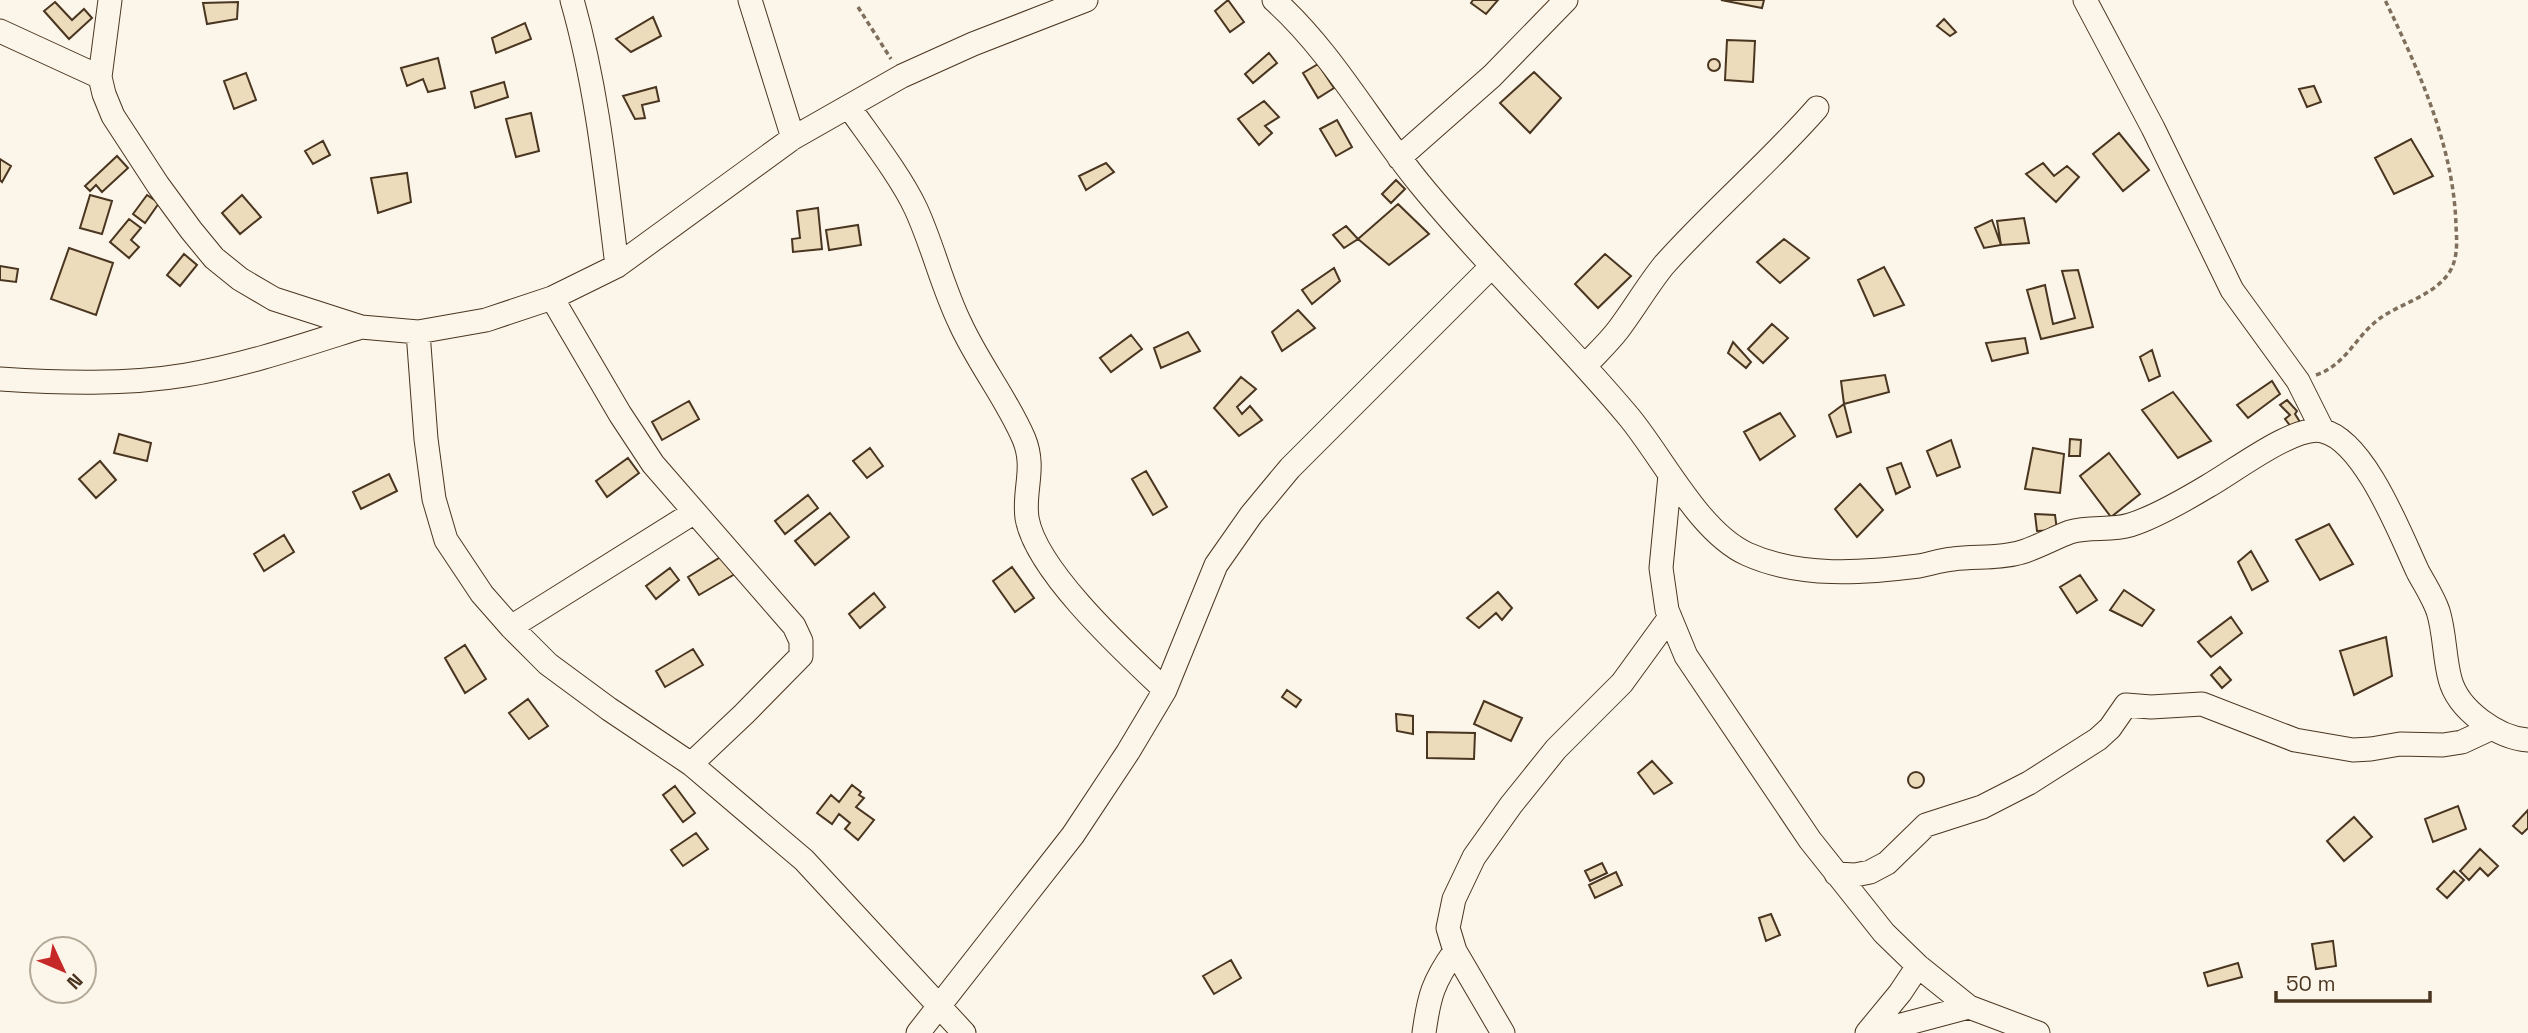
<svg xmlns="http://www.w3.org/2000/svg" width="2528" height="1033" viewBox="0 0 2528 1033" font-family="'Space Grotesk',sans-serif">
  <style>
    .building { fill: #ecdcbc; stroke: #4a3520; stroke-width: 2 }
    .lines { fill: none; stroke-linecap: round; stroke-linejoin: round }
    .minor-casing { stroke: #4a3520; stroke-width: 25 }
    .path { stroke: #7f6f5c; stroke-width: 3.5; stroke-dasharray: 5 3.5; stroke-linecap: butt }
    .minor { stroke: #fbf6e9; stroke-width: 23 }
  </style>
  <rect width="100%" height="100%" fill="#fbf6e9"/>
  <path class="building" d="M1228 0 1244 22 1230 32 1215 11Z
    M1473 0H1498L1486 14 1471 3Z
    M1721 0H1764L1762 8Z
    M55 2 72 20 84 9 92 18 69 39 44 11Z
    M238 2 237 19 207 24 203 3Z
    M653 17 661 36 631 52 616 39Z
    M1944 19 1956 32 1950 36 1937 26Z
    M525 23 531 39 496 53 492 38Z
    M1727 40 1755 41 1753 82 1725 80Z
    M1269 53 1277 63 1253 83 1245 74Z
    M438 58 445 88 428 92 423 79 407 86 401 68Z
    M1708 65a6 6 0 1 1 12 0a6 6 0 1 1-12 0Z
    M1318 64 1334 88 1318 98 1303 73Z
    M1534 72 1561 98 1530 133 1500 103Z
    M246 73 256 100 234 109 224 81Z
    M504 82 508 97 475 108 471 92Z
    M2314 86 2321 102 2307 107 2299 89Z
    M656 87 659 101 642 105 645 118 635 119 623 96Z
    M1264 101 1279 117 1265 126 1272 133 1259 145 1238 119Z
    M531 113 539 151 516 157 506 119Z
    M1337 120 1352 147 1336 156 1320 129Z
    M2119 133 2149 170 2123 191 2093 154Z
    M2411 139 2433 176 2394 194 2375 158Z
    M323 141 330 155 313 164 305 151Z
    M117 156 128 168 102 192 96 185 90 191 85 186Z
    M0 159 11 166 2 182 0 180Z
    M1106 163 1114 172 1086 190 1079 176Z
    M2043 163 2054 176 2067 166 2079 177 2056 202 2026 174Z
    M407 173 411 202 378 213 371 178Z
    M1396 180 1405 189 1391 203 1382 194Z
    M90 195 112 201 102 234 80 228Z
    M147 195 159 203 145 223 133 214Z
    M242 195 261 217 240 234 222 213Z
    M1398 204 1429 234 1389 265 1358 239Z
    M818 208 822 249 793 252 792 239 800 238 797 211Z
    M2024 218 2029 243 2001 245 1997 221Z
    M129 219 141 228 131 240 139 247 129 258 110 242Z
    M1992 220 2001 245 1984 248 1975 228Z
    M858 225 861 245 829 250 826 230Z
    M1346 226 1358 239 1344 248 1333 235Z
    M1784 239 1809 258 1780 283 1757 262Z
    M69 248 113 263 96 315 51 299Z
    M184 254 197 265 180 286 167 275Z
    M1605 254 1631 276 1598 308 1575 284Z
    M0 266 18 269 16 282 0 280Z
    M1884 267 1904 305 1874 316 1858 280Z
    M1334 268 1340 281 1312 304 1302 290Z
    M2078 270 2093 327 2041 339 2027 290 2045 285 2053 324 2075 318 2062 271Z
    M1298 310 1315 328 1282 351 1272 332Z
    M1772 324 1788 338 1763 363 1748 349Z
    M1188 332 1200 351 1161 368 1154 348Z
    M1131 335 1142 349 1111 372 1100 358Z
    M2025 338 2028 353 1992 361 1986 343Z
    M1733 342 1751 362 1746 368 1728 353Z
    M2152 350 2160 376 2149 381 2140 357Z
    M1885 375 1889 392 1844 404 1841 381Z
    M1241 377 1256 389 1237 407 1242 414 1250 406 1262 420 1239 436 1214 408Z
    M2272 381 2280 394 2248 418 2237 405Z
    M2173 392 2211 441 2178 458 2142 410Z
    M2287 400 2297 411 2295 414 2300 422 2292 428 2285 419 2290 415 2280 405Z
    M689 401 699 419 662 440 652 422Z
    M1844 404 1851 432 1837 437 1829 415Z
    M1780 413 1795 436 1760 460 1744 432Z
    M119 434 151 443 147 461 114 453Z
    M2070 439 2081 440 2080 456H2069Z
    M1951 440 1960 467 1937 476 1927 451Z
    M870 448 883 466 867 478 853 461Z
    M2033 448 2064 454 2060 493 2025 489Z
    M2109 453 2140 494 2111 517 2080 476Z
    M628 458 639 473 607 497 596 481Z
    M100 461 116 480 96 498 79 479Z
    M1901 463 1910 487 1896 494 1887 468Z
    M1146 471 1167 507 1153 515 1132 479Z
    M389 474 397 491 361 509 353 492Z
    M1860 484 1883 510 1857 537 1835 509Z
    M808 495 818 508 785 534 775 521Z
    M830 513 849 537 815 565 795 541Z
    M2035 514 2055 515 2057 530 2037 531Z
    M2329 524 2353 564 2320 580 2296 540Z
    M284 535 294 552 264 571 254 554Z
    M2251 551 2268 581 2252 590 2238 562Z
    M724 555 735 574 699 595 688 577Z
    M1012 567 1034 598 1015 612 993 581Z
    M670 568 679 580 656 599 646 586Z
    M2080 575 2097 600 2077 613 2060 587Z
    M2124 590 2154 610 2142 626 2110 610Z
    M1498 592 1512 608 1502 620 1496 613 1479 628 1467 618Z
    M874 593 885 607 860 628 849 614Z
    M2231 617 2242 633 2211 657 2198 642Z
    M2386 637 2392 676 2354 695 2340 651Z
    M465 645 486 679 465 693 445 658Z
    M693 649 703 665 665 687 656 671Z
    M2220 667 2231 680 2222 688 2211 675Z
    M1287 690 1301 700 1296 707 1282 697Z
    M528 699 548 726 529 739 509 713Z
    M1484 701 1522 718 1511 741 1474 724Z
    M1396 714 1413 716V734L1397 731Z
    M1427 732 1475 733 1474 759 1427 758Z
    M1652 761 1672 783 1654 794 1638 773Z
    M1908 780a8 8 0 1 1 16 0a8 8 0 1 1-16 0Z
    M852 785 861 792 859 795 864 798 856 807 874 820 858 840 845 829 850 823 839 814 832 824 817 813 831 795 839 802Z
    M675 786 695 813 683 822 663 795Z
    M2458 806 2466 829 2433 842 2425 819Z
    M2528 810V828L2522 834 2513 826Z
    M2354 817 2372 837 2344 861 2327 841Z
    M696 833 708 849 683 866 671 850Z
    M2480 849 2498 866 2488 876 2480 868 2469 880 2460 871Z
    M1602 863 1607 873 1590 881 1585 871Z
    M2454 871 2464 880 2447 898 2437 889Z
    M1616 872 1622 885 1595 898 1589 885Z
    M1771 914 1780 935 1766 941 1759 918Z
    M2333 941 2336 966 2316 969 2312 944Z
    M1231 960 1241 978 1214 994 1203 976Z
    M2238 963 2242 977 2208 986 2204 973Z"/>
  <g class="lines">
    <g class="minor-casing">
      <path id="minor" d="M110 0 100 77 104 94 113 116 158 185 191 230 214 258 240 279 274 299 361 327 418 332 486 320 552 298 617 266 793 138 902 76 973 44 1086 0
        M572 0C597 87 606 177 617 266
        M750 0 793 138
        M1274 0C1333 53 1370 123 1420 184 1486 265 1562 337 1629 417 1663 458 1699 532 1747 554 1800 578 1863 573 1919 566 1930 564 1941 560 1953 559 1976 556 1999 559 2022 552 2038 547 2054 538 2070 532 2090 526 2111 531 2130 525 2153 518 2188 498 2208 486 2235 471 2295 424 2323 431 2365 441 2401 536 2418 572 2425 585 2433 597 2438 611 2445 633 2444 657 2450 679 2458 710 2498 738 2528 740
        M2085 0 2153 128 2232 290 2298 381 2323 431
        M0 31 100 77
        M849 107C870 137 901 177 916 209 933 246 942 286 960 323 978 363 1007 399 1024 439 1036 468 1023 491 1027 518 1036 571 1126 653 1165 690
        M1399 158 1492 76 1566 0
        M552 298 620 414 653 464 794 626 801 641V656L744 714 691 764
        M418 332 426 439 434 499 446 540 482 594 511 627 548 664 609 709 691 764 804 860 964 1033
        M1585 366C1596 354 1608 343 1618 330 1634 309 1647 286 1664 265 1713 210 1769 163 1817 108
        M0 379C61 383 126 385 186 375 246 365 304 345 361 327
        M1670 475 1661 568 1667 610 1686 656 1810 840 1884 933 1918 966 1969 1007 2038 1033
        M511 627 693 513
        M1836 874 1855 875 1870 872 1887 863 1926 825 1982 807 2029 783 2098 739 2110 728 2126 705 2151 707 2202 704 2295 740 2353 750 2371 749 2400 744 2443 745 2462 742 2490 729
        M918 1033 1073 835 1128 752 1165 690 1216 565 1251 515 1290 468 1491 267
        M1424 1033C1429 996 1433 982 1455 951
        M1503 1033 1455 951 1448 928 1454 899 1474 857 1511 805 1556 749 1622 683 1670 617
        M1867 1033 1900 993 1918 966
        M1871 1033 1969 1007"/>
    </g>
    <path class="path" d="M858 7 891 59
      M2316 375C2346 365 2355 337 2379 319 2401 303 2433 296 2449 273 2458 259 2457 242 2456 226 2454 147 2419 71 2385 0"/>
    <use href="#minor" class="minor"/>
  </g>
  <g transform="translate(63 970) rotate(134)"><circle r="33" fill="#fbf6e9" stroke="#b4a999" stroke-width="2"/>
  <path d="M0-5L12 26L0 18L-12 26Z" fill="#c62828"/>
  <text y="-10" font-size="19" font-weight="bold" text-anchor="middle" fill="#4a3520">N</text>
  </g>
  <path d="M2276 991v10h154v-10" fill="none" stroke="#4a3520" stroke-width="3.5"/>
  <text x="2286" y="991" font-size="21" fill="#4a3520" stroke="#fbf6e9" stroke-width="5" paint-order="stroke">50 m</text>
</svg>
